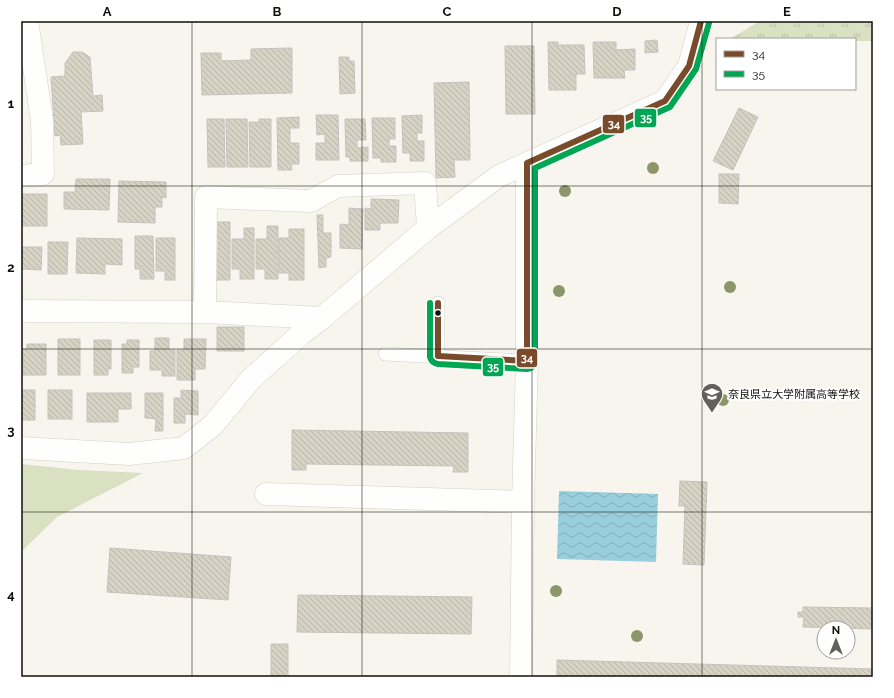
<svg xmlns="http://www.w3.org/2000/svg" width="894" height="698" viewBox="0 0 894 698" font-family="Raleway,'Noto Sans JP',sans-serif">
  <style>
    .grass { fill: url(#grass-tufts) }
    .park { fill: #d9e1c2 }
    .water { fill: url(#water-waves) }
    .building { fill: url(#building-back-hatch); stroke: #c4c2bd }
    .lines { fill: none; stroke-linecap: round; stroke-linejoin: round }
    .lane-casing { stroke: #d1d0ca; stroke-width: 14 }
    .street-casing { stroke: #d1d0ca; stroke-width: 23 }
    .lane { stroke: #fefefc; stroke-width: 13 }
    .street { stroke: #fefefc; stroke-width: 22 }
    .bus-1-casing { stroke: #fff; stroke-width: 9 }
    .bus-2-casing { stroke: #fff; stroke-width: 9 }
    .bus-1 { stroke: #7a4b2a; stroke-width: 6 }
    .bus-2 { stroke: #00a651; stroke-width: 6 }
    .tree { fill: #8d956b }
    .grid { fill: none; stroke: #100f0b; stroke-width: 1; stroke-opacity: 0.55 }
    .bus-dot { fill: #100f0b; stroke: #fff; stroke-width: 1.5 }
    .labels { text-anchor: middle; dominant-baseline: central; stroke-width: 4; stroke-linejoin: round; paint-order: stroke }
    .poi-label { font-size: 11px; fill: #100f0b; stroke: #fff; text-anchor: start }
    .line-badge { stroke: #fff; stroke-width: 1.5 }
    .badge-label { font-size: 11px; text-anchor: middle; font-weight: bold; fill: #fff }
    .neatline { fill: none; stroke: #100f0b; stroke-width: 1.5 }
    .grid-label { font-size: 13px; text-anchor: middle; font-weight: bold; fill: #100f0b }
  </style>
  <defs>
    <pattern id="grass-tufts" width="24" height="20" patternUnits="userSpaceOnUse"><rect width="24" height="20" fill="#d9e1c2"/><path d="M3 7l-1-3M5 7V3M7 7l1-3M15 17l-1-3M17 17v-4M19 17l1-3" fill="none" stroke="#b9c0a5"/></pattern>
    <pattern id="water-waves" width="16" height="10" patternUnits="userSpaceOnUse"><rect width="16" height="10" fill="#99cedc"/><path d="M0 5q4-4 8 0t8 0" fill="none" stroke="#83b0bb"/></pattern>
    <pattern id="building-back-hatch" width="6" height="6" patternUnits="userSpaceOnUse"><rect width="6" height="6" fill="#d7d3c4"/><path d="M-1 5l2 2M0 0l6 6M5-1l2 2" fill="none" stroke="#b8b4a7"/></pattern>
  </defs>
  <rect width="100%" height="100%" fill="#f7f5ee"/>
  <path class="grass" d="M760 21H873V41H855V39H730Z"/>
  <path class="park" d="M21 464 79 470 143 473 57 517 21 552Z"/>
  <path class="water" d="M559 491 658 494 656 562 557 559Z"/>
  <path class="building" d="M657 40 658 52 645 53V41Z
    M548 42H558V45H584L585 74H576V90H549Z
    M593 42H616V50L635 49V70H624L625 78H594Z
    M505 46H534L535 114H506Z
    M292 48V93L202 95 201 53H221V61L251 60V49Z
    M73 52H82L90 57 93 96 102 95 103 111 81 112 83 144 61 145 60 135 55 136 51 77 65 76V63Z
    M339 57H349V61H354L355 93 340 94Z
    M469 82 470 160H454L455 177 436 178 434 83Z
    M739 108 758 117 733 170 713 161Z
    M316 115H338L339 160H316V143H325V134L317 135Z
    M422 115V133H417V141H424V161H410V153H403L402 116Z
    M299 117V128H290V143H299V164H291L292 170H278L277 118Z
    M372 118H395V139H389V146H396V162H381V158H373Z
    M207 119H224L225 167H208Z
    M226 119H247L248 167H227Z
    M259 119H271V167H250L249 122H259Z
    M345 119H365L366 140H357V148L368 147V161H350V157H346Z
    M719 174H739L738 204 719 203Z
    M76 179H110L109 210 64 209V192H75Z
    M119 181 166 182V198L162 197V207H155V223L118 222Z
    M21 194H47V226H21Z
    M371 199 399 200 398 223H380V230H365V208L371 209Z
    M349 208 363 209 362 249 340 248V224L349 225Z
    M317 215H323V233H331V257L326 258V267L319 268Z
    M215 222H230V280H216V274H211V248H218V238H215Z
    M267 226H278V279H265V269H256V239H267Z
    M244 228H254V279H240V269H232V239H244Z
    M289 229H304V280H289V273H279V238H289Z
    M135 236H153L154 279H140V269H135Z
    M77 238 122 239V265L105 264V274L76 273Z
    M156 238H175V280H165V271H156Z
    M48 242H68L67 274H48Z
    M21 247H42L41 270 21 269Z
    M217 327H244V351H217Z
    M155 338H169V350H175V376H162V370H150V351H155Z
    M58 339H80V375H58Z
    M184 339H206L205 369H195V380H177V350H184Z
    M94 340H111V369H108V375H94Z
    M127 340H139V367H133V373H122V344H127Z
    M27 344H46V375H23V349H27Z
    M21 390H35V420H21Z
    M48 390H72V419H48Z
    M181 390 198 391V415L185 414V423H174V398H181Z
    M87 393H131V409H118V422H87Z
    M145 393H163V431H155L156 419 145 418Z
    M292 430 468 433V472H453L454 466 306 464V470H292Z
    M680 481 707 482 704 565 683 564 685 506H679Z
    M110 548 231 557 228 600 107 592Z
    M298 595 472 597 471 634 297 632Z
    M803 607 873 608V629L803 627 804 617H798V612H803Z
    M271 644H288V677H271Z
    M557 660 873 669V677H557Z"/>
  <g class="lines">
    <g class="lane-casing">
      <path id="lane" d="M438 303V356
        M385 354 527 361"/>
    </g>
    <g class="street-casing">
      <path id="street" d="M21 176 43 174 42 120 27 21
        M21 311 205 312 322 318
        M205 312 206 197 311 201 338 186 425 183 428 228
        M21 448 129 454 184 448 213 425 251 379 301 334 322 318 428 228 499 176 665 101 689 66 701 21
        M266 494 523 502
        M521 677 523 502 527 361V163"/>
    </g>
    <use href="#lane" class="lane"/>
    <use href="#street" class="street"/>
    <g class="bus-1-casing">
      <path id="bus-1" d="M438 303V356L527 361V163L665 101 689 66 701 21"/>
    </g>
    <g class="bus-2-casing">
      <path id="bus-2" d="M430 303V357C431 361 433 363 438 364L527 369C531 369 534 366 535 361V168L670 107 696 69 709 23"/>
    </g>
    <use href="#bus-1" class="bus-1"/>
    <use href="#bus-2" class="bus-2"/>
  </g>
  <g class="tree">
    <circle cx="653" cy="168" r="6"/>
    <circle cx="565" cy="191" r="6"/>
    <circle cx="730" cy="287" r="6"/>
    <circle cx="559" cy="291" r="6"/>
    <circle cx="723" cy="400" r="6"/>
    <circle cx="556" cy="591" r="6"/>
    <circle cx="637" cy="636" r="6"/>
  </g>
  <path class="grid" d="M192 21V677M362 21V677M532 21V677M702 21V677M21 186H873M21 349H873M21 512H873"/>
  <defs>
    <g id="school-pin" transform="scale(1.15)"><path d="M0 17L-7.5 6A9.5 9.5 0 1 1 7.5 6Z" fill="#61605a" stroke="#fff"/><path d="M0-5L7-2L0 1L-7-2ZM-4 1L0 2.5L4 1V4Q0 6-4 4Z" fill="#fff"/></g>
  </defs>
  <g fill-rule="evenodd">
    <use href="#school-pin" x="712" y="394"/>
  </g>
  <circle class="bus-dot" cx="438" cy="313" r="3.5"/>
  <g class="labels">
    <g class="poi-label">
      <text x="728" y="394">奈良県立大学附属高等学校</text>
    </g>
  </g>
  <g class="line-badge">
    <rect x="634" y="108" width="23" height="20" rx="4" fill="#00a651"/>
    <rect x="602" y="114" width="23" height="20" rx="4" fill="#7a4b2a"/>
    <rect x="516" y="348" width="22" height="20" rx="4" fill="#7a4b2a"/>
    <rect x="482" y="357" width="22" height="20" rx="4" fill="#00a651"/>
  </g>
  <g class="badge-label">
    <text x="646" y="122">35</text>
    <text x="614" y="128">34</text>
    <text x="527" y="362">34</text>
    <text x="493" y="371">35</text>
  </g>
  <rect width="894" height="698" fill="none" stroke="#ffffff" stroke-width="44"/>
  <rect x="716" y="38" width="140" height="52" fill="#ffffff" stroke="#9f9f9d"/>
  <rect x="724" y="51" width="20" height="6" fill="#7a4b2a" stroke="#9f9f9d"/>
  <text x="752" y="58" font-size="12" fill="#100f0b">34</text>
  <rect x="724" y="71" width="20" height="6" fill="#00a651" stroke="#9f9f9d"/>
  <text x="752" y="78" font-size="12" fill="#100f0b">35</text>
  <g transform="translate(836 640)"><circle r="19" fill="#ffffff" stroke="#9f9f9d"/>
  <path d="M0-3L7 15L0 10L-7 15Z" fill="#61605a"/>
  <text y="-6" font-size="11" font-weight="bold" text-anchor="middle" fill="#100f0b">N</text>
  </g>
  <rect x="22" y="22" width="850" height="654" class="neatline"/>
  <g class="grid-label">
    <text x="107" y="16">A</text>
    <text x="277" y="16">B</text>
    <text x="447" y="16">C</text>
    <text x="617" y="16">D</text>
    <text x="787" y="16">E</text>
    <text x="11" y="108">1</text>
    <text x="11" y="272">2</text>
    <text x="11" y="435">3</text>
    <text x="11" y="599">4</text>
  </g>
</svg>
